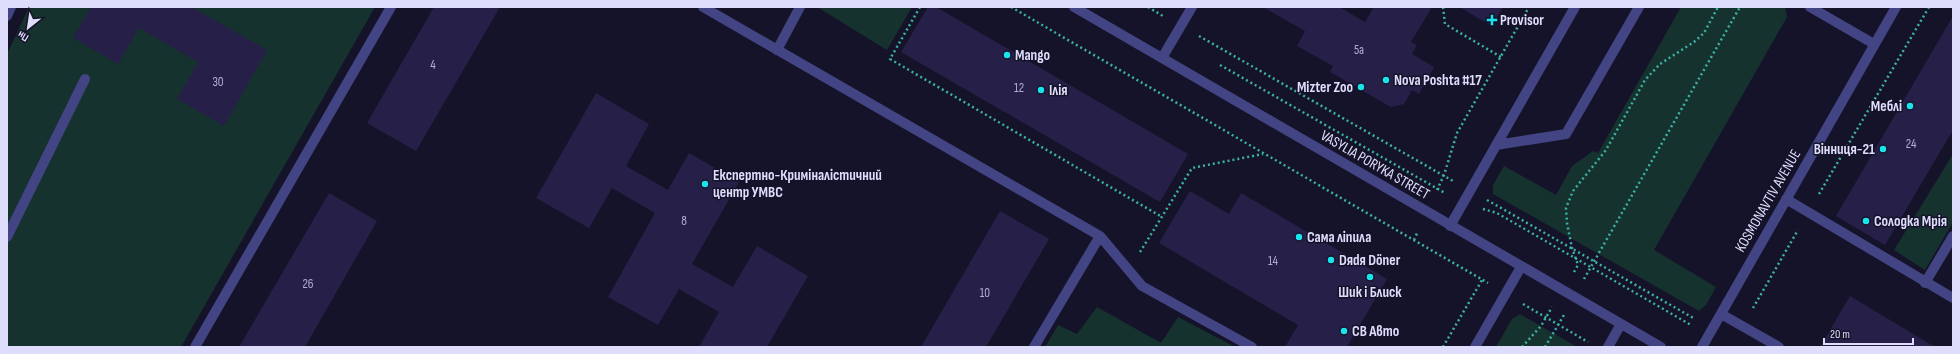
<svg xmlns="http://www.w3.org/2000/svg" width="1960" height="354" viewBox="0 0 1960 354" font-family="'Sofia Sans Condensed',sans-serif">
  <style>
    .green { fill: #16322f }
    .building { fill: #262048 }
    .lines { fill: none; stroke-linecap: round; stroke-linejoin: round }
    .path { stroke: #3bb2a3; stroke-width: 2.5; stroke-dasharray: 2 3; stroke-linecap: butt }
    .minor { stroke: #424483; stroke-width: 10 }
    .poi-dot { fill: #19e4ec; stroke: #151329; stroke-width: 1.5 }
    .labels { text-anchor: middle; dominant-baseline: central; stroke-width: 3; stroke-linejoin: round; paint-order: stroke }
    .number-label { font-size: 13px; fill: #b1aecf }
    .poi-label { font-size: 15px; font-weight: bold; fill: #dfddfc; stroke: #151329; text-anchor: start }
    .street-label { font-size: 15px; fill: #dfddfc; stroke: #151329 }
  </style>
  <rect width="100%" height="100%" fill="#151329"/>
  <path class="green" d="M29 7H375L181 347 7 346V54Z
    M817 7H912L887 50Z
    M1681 7H1785L1787 17 1654 250 1716 287 1706 305 1699 311 1493 194V185L1504 166 1556 195 1572 166 1593 151 1598 153Z
    M1953 154V222L1925 270 1894 250Z
    M1097 307 1161 343 1178 317 1235 347H1045L1058 325 1077 334Z
    M1520 314 1577 347H1496L1512 319Z"/>
  <path class="building" d="M91 7H192L267 50 224 126 177 99 198 62 139 28 118 64 73 38Z
    M434 7H500L416 151 367 123Z
    M928 7H936L1188 154 1160 202 901 52Z
    M1263 7H1339L1365 22 1374 7H1432L1411 42 1417 45 1412 54 1434 67 1419 94 1412 90 1404 104 1391 107 1330 72 1333 66 1297 46 1305 31Z
    M1459 7H1503L1492 26Z
    M1953 16V130L1885 245 1836 216Z
    M596 93 649 124 626 166 668 190 689 153 739 182 692 264 733 287 757 246 808 276 767 347H699L719 312 679 289 658 325 608 297 655 213 612 188 589 228 536 198Z
    M1190 191 1229 214 1241 193 1387 279 1347 347H1285L1298 325 1159 243Z
    M329 193 377 221 305 347H239Z
    M1000 211 1049 239 986 347H921Z
    M1850 296 1935 347H1820Z"/>
  <g class="lines">
    <path class="path" d="M920 7 890 59 1162 217
      M1011 7 1488 283
      M1148 7 1163 16
      M1443 7 1445 24 1501 57
      M1199 36 1453 181
      M1220 65 1445 193
      M1437 190 1444 175 1457 133 1529 7
      M1819 194 1929 7
      M1487 200 1695 319
      M1483 209 1497 213 1691 325
      M1414 240 1418 231
      M1140 252 1192 168 1263 154
      M1574 272 1578 265 1572 248 1567 223 1566 208 1573 191 1606 150 1645 80 1660 64 1694 42 1704 33 1718 7
      M1584 279 1740 7
      M1523 304 1588 342
      M1753 308 1798 230
      M1443 347 1482 280
      M1522 347 1541 326 1552 307
      M1545 347 1564 315"/>
    <path class="minor" d="M703 7 1100 236 1034 347
      M1074 7 1661 347
      M1810 7 1874 44
      M7 16 11 7
      M777 50 800 7
      M1162 58 1192 7
      M1496 145 1566 134 1639 7
      M1786 199 1953 298
      M1450 226 1575 7
      M1100 236 1142 286 1252 347
      M7 237 85 79
      M1925 283 1953 236
      M1721 314 1779 347
      M195 347 391 7
      M1475 347 1521 267
      M1608 347 1621 324
      M1702 347 1896 7"/>
  </g>
  <g class="poi-dot">
    <path d="M1490 14h4v4h4v4h-4v4h-4v-4h-4v-4h4z"/>
    <circle cx="1007" cy="55" r="4"/>
    <circle cx="1386" cy="80" r="4"/>
    <circle cx="1361" cy="87" r="4"/>
    <circle cx="1041" cy="90" r="4"/>
    <circle cx="1910" cy="106" r="4"/>
    <circle cx="1883" cy="149" r="4"/>
    <circle cx="705" cy="184" r="4"/>
    <circle cx="1866" cy="221" r="4"/>
    <circle cx="1299" cy="237" r="4"/>
    <circle cx="1331" cy="260" r="4"/>
    <circle cx="1370" cy="277" r="4"/>
    <circle cx="1344" cy="331" r="4"/>
  </g>
  <g class="labels">
    <g class="number-label">
      <text x="1359" y="50">5а</text>
      <text x="433" y="65">4</text>
      <text x="218" y="82">30</text>
      <text x="1019" y="88">12</text>
      <text x="1911" y="144">24</text>
      <text x="684" y="221">8</text>
      <text x="1273" y="261">14</text>
      <text x="308" y="284">26</text>
      <text x="985" y="293">10</text>
    </g>
    <g class="poi-label">
      <text x="1500" y="20">Provisor</text>
      <text x="1015" y="55">Mango</text>
      <text x="1394" y="80">Nova Poshta #17</text>
      <text x="1353" y="87" text-anchor="end">Mizter Zoo</text>
      <text x="1049" y="90">Ілія</text>
      <text x="1902" y="106" text-anchor="end">Меблі</text>
      <text x="1875" y="149" text-anchor="end">Вінниця-21</text>
      <text x="713" y="175">Експертно-Криміналістичний<tspan x="713" dy="17">центр УМВС</tspan></text>
      <text x="1874" y="221">Солодка Мрія</text>
      <text x="1307" y="237">Сама ліпила</text>
      <text x="1339" y="260">Dяdя Döner</text>
      <text x="1370" y="292" text-anchor="middle">Шик і Блиск</text>
      <text x="1352" y="331">СВ Авто</text>
    </g>
    <g class="street-label">
      <text transform="translate(1375 165) rotate(30)">VASYLIA PORYKA STREET</text>
      <text transform="translate(1768 201) rotate(-60)">KOSMONAVTIV AVENUE</text>
    </g>
  </g>
  <rect width="1960" height="354" fill="none" stroke="#dfddfc" stroke-width="16"/>
  <g transform="translate(28 28) rotate(210)" stroke="#151329" stroke-width="3" paint-order="stroke">
  <path d="M0-3L7 15L0 10L-7 15Z" fill="#dfddfc"/>
  <text y="-6" font-size="11" font-weight="bold" text-anchor="middle" fill="#dfddfc">Пн</text>
  </g>
  <path d="M1824 338v6h89v-6" fill="none" stroke="#dfddfc" stroke-width="2"/>
  <text x="1830" y="338" font-size="12" fill="#dfddfc" stroke="#151329" stroke-width="3" paint-order="stroke">20 m</text>
</svg>
